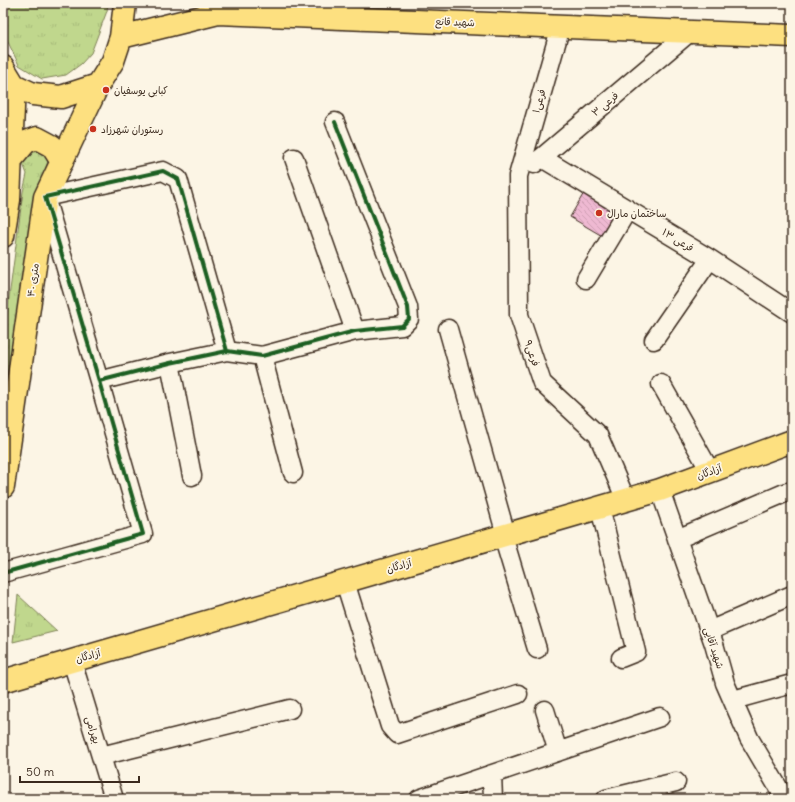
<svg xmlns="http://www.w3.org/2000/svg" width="795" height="802" viewBox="0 0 795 802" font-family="Delius,'Playpen Sans Arabic',sans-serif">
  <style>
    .grass { fill: url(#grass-tufts); stroke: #7e8056 }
    .building { fill: url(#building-back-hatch); stroke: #3b2a1e }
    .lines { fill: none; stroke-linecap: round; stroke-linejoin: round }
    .minor-casing { stroke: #3b2a1e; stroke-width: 21 }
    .major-casing { stroke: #3b2a1e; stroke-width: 25 }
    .minor { stroke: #fcf5e5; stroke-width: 18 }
    .major { stroke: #fde080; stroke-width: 22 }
    .cycleway-casing { stroke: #fcf5e5; stroke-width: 6 }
    .cycleway { stroke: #1b5e20; stroke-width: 4 }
    .poi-dot { fill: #c8321e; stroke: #fcf5e5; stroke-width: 1.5 }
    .labels { text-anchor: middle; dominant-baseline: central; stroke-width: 3.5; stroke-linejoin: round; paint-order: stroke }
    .street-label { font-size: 10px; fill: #3b2a1e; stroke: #fcf5e5 }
    .poi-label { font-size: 10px; fill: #3b2a1e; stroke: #fcf5e5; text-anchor: start }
  </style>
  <defs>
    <pattern id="grass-tufts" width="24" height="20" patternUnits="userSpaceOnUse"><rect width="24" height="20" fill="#c0d78d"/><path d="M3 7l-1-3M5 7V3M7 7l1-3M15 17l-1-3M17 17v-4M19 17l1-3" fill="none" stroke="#a6b979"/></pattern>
    <pattern id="building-back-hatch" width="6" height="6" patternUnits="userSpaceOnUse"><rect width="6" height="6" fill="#efb9d2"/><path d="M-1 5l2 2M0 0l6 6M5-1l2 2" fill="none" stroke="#ce9fb4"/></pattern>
  </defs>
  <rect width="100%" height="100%" fill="#fcf5e5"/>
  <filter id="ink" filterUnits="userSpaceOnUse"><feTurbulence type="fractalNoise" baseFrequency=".025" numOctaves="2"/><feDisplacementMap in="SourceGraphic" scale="8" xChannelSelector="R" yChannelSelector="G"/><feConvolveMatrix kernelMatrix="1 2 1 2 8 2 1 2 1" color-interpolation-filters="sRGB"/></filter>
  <g filter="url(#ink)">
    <path class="grass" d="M5 3H108L107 11 91 53 81 64 66 75 42 79 19 65 6 38 4 11Z
      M34 148 43 150 49 158 39 189 3 417V343L23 192 27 174 23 164 26 155Z
      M18 595 57 631 13 642Z"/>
    <path class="building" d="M588 186 628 209 609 240 570 217Z"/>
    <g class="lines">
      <g class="minor-casing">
        <path id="minor" d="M561 26 518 176 519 315 542 383 598 435 626 500
          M294 158 355 331
          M542 158 710 259 792 313
          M534 164 690 32
          M586 279 628 209
          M448 329 506 535
          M654 340 710 259
          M262 356 293 473
          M170 363 192 476
          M99 381 170 363 227 351 262 356 355 331 402 326 409 319 408 307 335 122
          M661 384 710 471
          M660 490 714 644 725 683 749 738 785 799
          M600 508 636 652 621 658
          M503 536 537 649
          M677 539 787 492
          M3 573 143 534 99 381 45 197 163 171 178 179 227 351
          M345 582 390 726 397 734 518 694
          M709 631 792 595
          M72 661 114 799
          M733 700 792 684
          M545 710 558 752
          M101 756 290 709
          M492 774 493 799
          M419 799 660 717
          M606 799 676 782"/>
      </g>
      <g class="major-casing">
        <path id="major" d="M121 37 218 13 792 36
          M3 67 14 85 33 94 61 97 98 85 113 61 121 37 125 3
          M10 161 26 142 37 138 52 146 62 162
          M3 236 9 200 14 85
          M3 487 45 197 98 85
          M3 681 660 490 792 441"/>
      </g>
      <use href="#minor" class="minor"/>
      <use href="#major" class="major"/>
      <g class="cycleway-casing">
        <path id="cycleway" d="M99 381 170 363 227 351 262 356 355 331 402 326 409 319 408 307 335 122
          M3 573 143 534 99 381 45 197 163 171 178 179 227 351"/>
      </g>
      <use href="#cycleway" class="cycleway"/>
    </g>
  </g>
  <g class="poi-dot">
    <circle cx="106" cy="90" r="4"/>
    <circle cx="93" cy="129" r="4"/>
    <circle cx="599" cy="213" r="4"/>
  </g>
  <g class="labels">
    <g class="street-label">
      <text transform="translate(455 22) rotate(2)">شهید قانع</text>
      <text transform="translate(539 101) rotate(-74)">فرعی۱</text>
      <text transform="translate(605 104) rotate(-40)">فرعی ۳</text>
      <text transform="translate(678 240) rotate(31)">فرعی ۱۳</text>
      <text transform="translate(33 280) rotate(-82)">۴۰ متری</text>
      <text transform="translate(532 353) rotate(71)">فرعی۹</text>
      <text transform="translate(709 472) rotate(-20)">آزادگان</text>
      <text transform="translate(399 566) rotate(-16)">آزادگان</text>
      <text transform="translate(714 648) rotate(72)">شهید آقایی</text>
      <text transform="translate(88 656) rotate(-16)">آزادگان</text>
      <text transform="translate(93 730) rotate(73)">بهرامی</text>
    </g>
    <g class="poi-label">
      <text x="114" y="90">کبابی یوسفیان</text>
      <text x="101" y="129">رستوران شهرزاد</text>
      <text x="607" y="213">ساختمان مارال</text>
    </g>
  </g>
  <rect width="795" height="802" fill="none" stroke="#fcf5e5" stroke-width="16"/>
  <rect x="8" y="8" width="779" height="786" fill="none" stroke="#3b2a1e" stroke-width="1.5" filter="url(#ink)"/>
  <path d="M20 776v6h119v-6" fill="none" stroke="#3b2a1e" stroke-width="2"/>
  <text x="26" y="776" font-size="12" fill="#3b2a1e" stroke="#fcf5e5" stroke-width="3" paint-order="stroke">50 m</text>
</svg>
